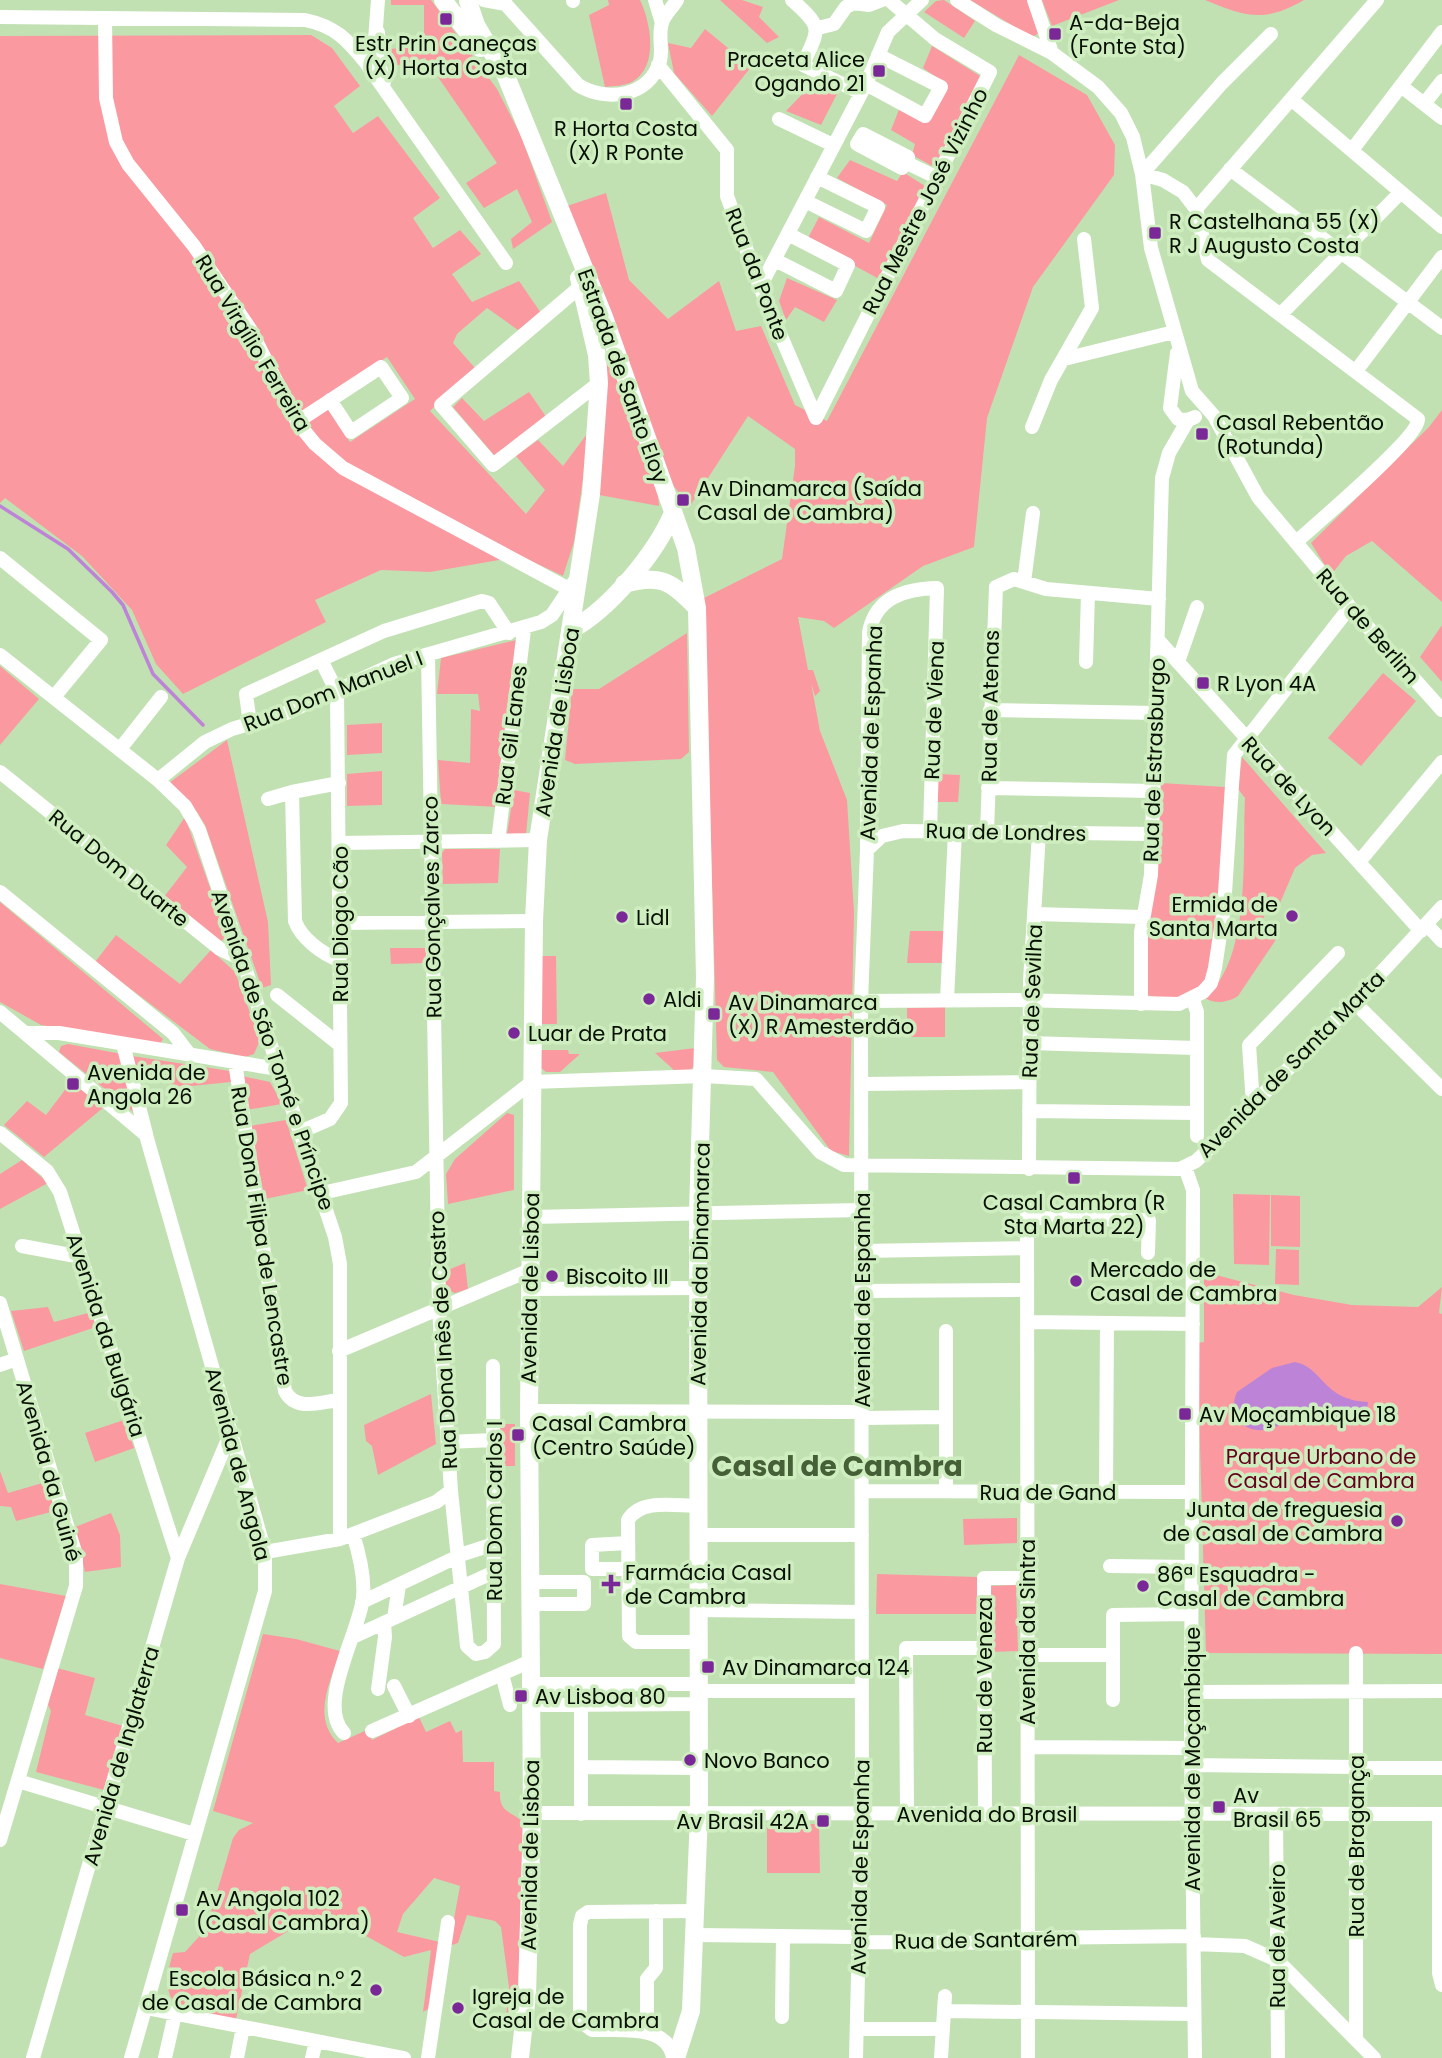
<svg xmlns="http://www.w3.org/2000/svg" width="1442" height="2058" viewBox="0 0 1442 2058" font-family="Poppins,sans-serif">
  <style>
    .green { fill: #fb99a1; fill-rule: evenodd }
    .water { fill: #bd83d7 }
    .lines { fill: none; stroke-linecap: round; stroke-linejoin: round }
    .stream { stroke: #bd83d7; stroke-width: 3.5 }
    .minor { stroke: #fff; stroke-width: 14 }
    .major { stroke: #fff; stroke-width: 18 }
    .poi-dot { fill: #7a2898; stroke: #cfeec0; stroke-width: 2.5 }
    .labels { text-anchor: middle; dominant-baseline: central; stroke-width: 7; stroke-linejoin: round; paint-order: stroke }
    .poi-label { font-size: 21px; fill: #071003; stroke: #cfeec0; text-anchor: start }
    .street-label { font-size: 21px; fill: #071003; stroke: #cfeec0 }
    .park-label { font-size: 21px; fill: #65001c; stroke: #cfeec0 }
    .district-label { font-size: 28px; font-weight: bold; fill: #455f37; stroke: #cfeec0 }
  </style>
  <rect width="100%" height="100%" fill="#c2e1b3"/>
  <path class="green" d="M391 0H431L497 89 522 138 552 222 513 249 511 239 532 222 517 189 484 208 466 183 497 163 425 58 391 67 387 49 424 47V5H391Z
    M608 0H640C651 23 659 67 632 82 625 86 613 86 605 87L589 15 609 5Z
    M720 0H742L763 7 759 17 779 37 767 43Z
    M944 0 975 21 964 38 924 12 936 1Z
    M970 0H1027L1039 33 1032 37Z
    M1042 0H1119L1052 26Z
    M1205 0H1304C1264 23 1246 17 1205 0Z
    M705 29 751 67 712 116 674 73 668 43 691 48Z
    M311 35 332 48 360 86 334 106 353 133 378 116 440 198 413 218 433 248 460 230 481 254 452 274 472 302 519 281 541 313 518 330 487 308 457 334 453 343 475 368 430 411 526 514 545 490 516 456 538 440 563 466 590 430 574 542 563 576 506 549 499 560 430 572 381 570 315 600 326 622 183 694 156 664 132 610 82 556 5 498 0 503V36ZM387 357 415 399 350 442 322 399Z
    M932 46 980 76 936 168 912 155 915 144 891 130 900 107 928 121 946 84 923 68Z
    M1019 55 1087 95 1115 145 1114 175 1033 287 987 418 974 547 923 566 834 628 824 621 798 617 808 670H813L820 691 815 696 811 683 820 731 847 800 854 912 849 1156 831 1151 773 1072 724 1067 717 1060 704 598 782 559 795 466V449L748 416 690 506 671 483 567 206 606 193 629 280 668 319 719 281 736 331 761 326 795 405 827 421Z
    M815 81 838 92 821 125 786 111Z
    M850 160 897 181 903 172 925 186 881 280 807 240 819 217 869 243 887 205 837 178Z
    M787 278 837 300 824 322 795 307 786 320 779 301Z
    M610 357 658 495 659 506 599 495 604 362Z
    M529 392 547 418 494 455 453 407 462 398 484 421Z
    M1442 410V602L1372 541 1346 556 1331 575 1311 543 1429 427Z
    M1442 625V682L1420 657Z
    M687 633 689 752 681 759 575 764 565 760 572 689H599Z
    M516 640 498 807 441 804 438 760 470 763 471 709 480 711 478 694H437L441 658Z
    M0 666 39 699 0 745Z
    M1383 673 1416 701 1361 766 1328 738Z
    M382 723V753L347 755V725Z
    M227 740 268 922 271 985 262 988 205 825 197 812 169 783Z
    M1242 757 1326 853 1312 855 1295 868 1280 903 1265 914 1261 924 1269 936 1277 938 1238 996C1229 1002 1215 1005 1205 998 1252 957 1242 857 1245 798L1238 789Z
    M382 771V805L347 806V774Z
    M936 774 960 775 958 802H936Z
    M1161 783 1225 787C1223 829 1224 955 1202 986 1189 1003 1165 1000 1147 995L1145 966Z
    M514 790 530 793 526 835 507 834Z
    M185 817 226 933V939L220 941 164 897 187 867 166 845Z
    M445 849H500L498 883 443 884 442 853Z
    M0 902 163 1039 160 1044 41 1025 0 1002Z
    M910 931H944L942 963H907Z
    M116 935 180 984 211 950 235 972 260 1040 254 1054 245 1057 210 1049 95 962Z
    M390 948H426L427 963 391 964Z
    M541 956H556L557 1024H540Z
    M945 1007V1037H907V1008Z
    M68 1044 122 1054 136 1114 59 1052 61 1046Z
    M695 1048V1066L690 1070 675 1071 655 1053Z
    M540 1050H568L569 1054H580L560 1072H546L541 1068Z
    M132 1056 230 1071 231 1082 182 1087 138 1073Z
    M242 1076 270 1082 282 1104 246 1110Z
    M71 1082 104 1107 44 1157 4 1125 27 1101 46 1115Z
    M507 1113 514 1115V1190L448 1204 446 1174 455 1159Z
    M286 1120 308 1190 265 1199 250 1126Z
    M22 1160 48 1183 0 1209V1174Z
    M1233 1194 1270 1195 1269 1265 1234 1264Z
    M1271 1195 1300 1196V1247L1271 1246Z
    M1276 1249 1299 1250V1285L1275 1284Z
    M465 1263 468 1289 455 1293 447 1290 443 1272Z
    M1204 1272 1294 1295 1352 1305 1418 1307 1442 1287 1439 1313 1442 1314V1654L1206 1653 1197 1343 1204 1342Z
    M48 1307 54 1322 92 1312 96 1327 24 1351 11 1311Z
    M431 1394 436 1444 378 1475 372 1446 366 1441 364 1425Z
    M124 1420 134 1448 95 1462 85 1433Z
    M497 1424H515V1466H497Z
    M0 1471 8 1493 46 1482 55 1511 16 1521 11 1507 0 1506Z
    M111 1513 120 1535 121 1567 85 1572 75 1527Z
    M1017 1518V1543L964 1545 963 1519Z
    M877 1574 978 1577 976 1614H876Z
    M0 1584 66 1596 43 1669 0 1658Z
    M1016 1585 1018 1651 991 1652 989 1586Z
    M263 1634 296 1639 340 1651C331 1681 311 1717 338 1743L367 1730 372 1740 419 1717 426 1732 450 1721 456 1733 462 1730 463 1762H494V1791L500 1792C499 1813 511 1811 523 1822L518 1992 506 2017 509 1987 501 1927 495 1921 467 1915 458 1943 449 1946 460 1886 434 1878 403 1914 397 1932 440 1942 430 2008 423 2012 431 1950 404 1957 357 1931 312 1917 250 1954 236 2019C188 2010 154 2015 173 1953L185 1952 206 1929 233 1838 239 1830 253 1823 213 1811Z
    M57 1668 95 1678 85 1715 123 1726 104 1790 36 1772 51 1711 48 1705Z
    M767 1824H819L820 1873H767Z"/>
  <path class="water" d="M1295 1362C1324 1368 1322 1400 1368 1402L1367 1409 1364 1408V1418C1350 1430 1328 1410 1312 1411 1298 1412 1287 1420 1276 1427L1265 1417 1267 1410 1260 1409 1256 1414 1272 1428C1247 1437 1226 1417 1237 1392L1272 1368Z"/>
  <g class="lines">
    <path class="stream" d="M0 506 68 549 112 592 123 605 153 674 203 725"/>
    <path class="minor" d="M484 0 506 4
      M502 0 578 85C605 102 649 98 660 61 663 49 658 34 662 23 664 15 673 7 677 0
      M573 0V1
      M655 0 662 23
      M792 0C825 29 818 29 803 65L859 92
      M957 0 996 25 1052 53 1098 87 1121 113 1133 137 1142 174 1151 248 1192 391 1214 416 1258 497 1350 607 1442 710
      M1034 0 1052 53
      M0 17 305 20C335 26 348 40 366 63L506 263
      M105 18 106 98 116 142 128 164 194 246 250 329 297 422 315 444 343 468 569 589
      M818 28 834 24 846 7 854 3 869 5 882 0
      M378 32 379 63 384 82
      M1271 34 1222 83 1142 174 1163 180 1183 192 1196 209 1208 260 1418 419C1419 437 1315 525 1296 542
      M375 40 378 0
      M658 65 727 150V196L760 287 816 418
      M866 84 925 116 941 87 878 55
      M1401 86 1442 118
      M1291 99 1442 227
      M1424 104 1442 81
      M779 119 833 145
      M1352 150 1442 32
      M905 162 902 168 857 144 863 134 908 157 905 162 938 178
      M1230 169 1442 328
      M805 201 866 231 878 207 817 177
      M1196 209 1377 0
      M775 260 836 291 848 265 788 234
      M581 286 441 405 493 465 599 383
      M760 287 866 84 888 32 922 0
      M1281 314 1401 192
      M1177 353 1170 408 1178 419 1188 420 1195 417
      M1064 359 1174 332
      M1356 371 1442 257
      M816 418 990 72 935 39 889 0
      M297 422 381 367 402 398 351 432 330 400
      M1032 427 1051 380 1092 308 1084 239
      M0 558 101 640 54 697
      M1024 582 1033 513
      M1158 640 1421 931
      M0 655 158 780 185 806 199 830 335 1237 340 1264V1539
      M1086 662 1088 593
      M1178 662 1197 607
      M990 710 1156 713
      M250 724 246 694 384 631 482 601 489 603 509 633
      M120 749 161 697
      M0 772 220 949 241 959
      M158 780 205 742 232 729 289 712 394 664 541 622 552 615 574 582
      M339 783 292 792 295 921C301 938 322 954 339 960
      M988 788 1154 791
      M268 799 292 792
      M987 832 996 587 1014 579 1046 589 1159 599
      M498 841 524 630
      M340 843 538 840
      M867 850 882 836 903 831 1152 834
      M1359 862 1442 762
      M0 892 173 1033 190 1055
      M1034 914 1142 917
      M339 923 534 921
      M1427 925 1442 941
      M277 995 340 1045
      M947 1000 955 832
      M1193 1000 1197 1012V1136
      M861 1001 1018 1000 1179 1004 1203 992 1211 983 1215 968 1224 908 1234 755 1350 607
      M1354 1002 1442 1089
      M1141 1004V932L1151 875 1162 478 1169 453 1188 420
      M0 1012 146 1135 265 1552V1591L131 2058
      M27 1033H59L278 1069
      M1029 1043 1196 1048
      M123 1044 146 1134
      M235 1062 285 1391C296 1412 319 1402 340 1400
      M862 1084 1029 1082
      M1253 1104 1249 1045 1338 953
      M1029 1111 1197 1113
      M300 1132 330 1119 341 1103 337 692 321 660
      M0 1133 47 1171 60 1192 178 1558
      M1185 1167 1193 1190 1191 1748 1195 2058
      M1029 1169 1030 981 1039 833
      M322 1193 416 1172 532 1082 703 1076 756 1079 820 1152 844 1165 1180 1169 1196 1161 1211 1147 1354 1002 1442 907
      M1027 1207 1028 2058
      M531 1217 862 1210
      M1027 1218 1149 1220 1148 1253
      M22 1246 81 1257
      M862 1251 1027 1248
      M530 1289 698 1288
      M862 1291 1027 1290
      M0 1303 76 1555V1586L0 1840
      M1027 1322 1193 1324
      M339 1351 530 1270
      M0 1365 17 1359
      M529 1411 862 1412
      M862 1418 946 1417
      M448 1442 493 1440
      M451 1491 467 1646 476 1654 485 1652 494 1644 493 1366
      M862 1491 1192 1492
      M946 1491V1331
      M1106 1492 1107 1323
      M698 1535H862
      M628 1543 592 1545V1569H629
      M265 1552 340 1539 436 1502 451 1491 439 1309 428 655
      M1110 1566 1191 1567
      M530 1582H584V1604H530
      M362 1602 463 1554 494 1544
      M697 1610 862 1612
      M394 1618 399 1585
      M353 1637 494 1572
      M697 1642H636L629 1636 628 1520C641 1498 675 1506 698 1506
      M1027 1655H1113
      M502 1674 510 1705
      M531 1684H697
      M394 1686 409 1716
      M378 1689 385 1637 384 1623
      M697 1691H862
      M1191 1692 1442 1691
      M1113 1700V1615L1191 1614
      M542 1705 698 1704
      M581 1705V1814
      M372 1731 531 1661
      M344 1733C316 1705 359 1633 363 1598 365 1577 359 1553 353 1534
      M1028 1747 1191 1748
      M1191 1765 1442 1768
      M581 1767 698 1768
      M18 1781 194 1834
      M532 1813 1442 1814
      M907 1814 906 1648H984
      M985 1814 984 1578H1027
      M1276 1814 1278 2058
      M1439 1814V1973L1442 1985
      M695 1935 853 1937 865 1942 1021 1943 1034 1938 1194 1936
      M1194 1944 1245 1946 1277 1960 1374 2058
      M146 2008 404 2058
      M944 2011 1194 2014
      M782 2017 783 1936
      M857 2029H943
      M647 2032V1979L656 1968V1911
      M1356 2039V1653
      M33 2058 178 1558 231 1432
      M165 2058 175 2014
      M237 2058 243 2027
      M312 2058 316 2041
      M428 2058 448 1922
      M673 2058C668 2023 617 2031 592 2030L580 2021V1925L582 1916 588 1912 696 1911
      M856 2058 862 1810 861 1001 867 850 869 632C876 597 905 589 937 588L930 831
      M941 2058 945 1996"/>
    <path class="major" d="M443 0 480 48
      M468 1 476 25 506 76 604 317 686 548 697 608 705 977 698 1213 699 1814 691 2011 676 2058
      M624 584C661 574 671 581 697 608
      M571 630C610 609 656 553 673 513
      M520 2058 527 1995 532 1813 529 1411 534 921 538 840 591 494 599 383 597 355 579 278"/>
  </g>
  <g class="poi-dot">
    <rect x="439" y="12" width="14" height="14" rx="3.5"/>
    <rect x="1048" y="27" width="14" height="14" rx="3.5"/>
    <rect x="872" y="64" width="14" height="14" rx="3.5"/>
    <rect x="619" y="97" width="14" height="14" rx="3.5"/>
    <rect x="1148" y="226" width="14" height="14" rx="3.5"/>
    <rect x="1195" y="427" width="14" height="14" rx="3.5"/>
    <rect x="676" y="493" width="14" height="14" rx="3.5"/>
    <rect x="1196" y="676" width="14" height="14" rx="3.5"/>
    <circle cx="1292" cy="916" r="7"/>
    <circle cx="622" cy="917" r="7"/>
    <circle cx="649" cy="999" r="7"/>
    <rect x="707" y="1007" width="14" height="14" rx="3.5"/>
    <circle cx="514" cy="1033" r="7"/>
    <rect x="66" y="1077" width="14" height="14" rx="3.5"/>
    <rect x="1067" y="1171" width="14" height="14" rx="3.5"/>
    <circle cx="552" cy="1276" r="7"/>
    <circle cx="1076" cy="1281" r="7"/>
    <rect x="1178" y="1407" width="14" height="14" rx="3.5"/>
    <rect x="511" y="1428" width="14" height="14" rx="3.5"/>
    <circle cx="1397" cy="1521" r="7"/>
    <path d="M607.5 1573.5h7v7h7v7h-7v7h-7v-7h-7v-7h7z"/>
    <circle cx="1143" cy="1586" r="7"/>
    <rect x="701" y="1660" width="14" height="14" rx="3.5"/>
    <rect x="514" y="1689" width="14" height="14" rx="3.5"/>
    <circle cx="690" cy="1760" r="7"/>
    <rect x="1212" y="1800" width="14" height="14" rx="3.5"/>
    <rect x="816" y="1814" width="14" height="14" rx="3.5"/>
    <rect x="175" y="1903" width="14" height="14" rx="3.5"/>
    <circle cx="376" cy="1990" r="7"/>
    <circle cx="458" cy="2008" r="7"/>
  </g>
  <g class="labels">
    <g class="poi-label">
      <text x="1069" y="22">A-da-Beja<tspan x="1069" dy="24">(Fonte Sta)</tspan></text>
      <text x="446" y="43" text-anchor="middle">Estr Prin Caneças<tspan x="446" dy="24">(X) Horta Costa</tspan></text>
      <text x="865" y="59" text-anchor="end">Praceta Alice<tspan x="865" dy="24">Ogando 21</tspan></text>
      <text x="626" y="128" text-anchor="middle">R Horta Costa<tspan x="626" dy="24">(X) R Ponte</tspan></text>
      <text x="1169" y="221">R Castelhana 55 (X)<tspan x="1169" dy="24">R J Augusto Costa</tspan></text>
      <text x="1216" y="422">Casal Rebentão<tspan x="1216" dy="24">(Rotunda)</tspan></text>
      <text x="697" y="488">Av Dinamarca (Saída<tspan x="697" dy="24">Casal de Cambra)</tspan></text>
      <text x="1217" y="683">R Lyon 4A</text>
      <text x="1278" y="904" text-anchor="end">Ermida de<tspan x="1278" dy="24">Santa Marta</tspan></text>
      <text x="636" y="917">Lidl</text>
      <text x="663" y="999">Aldi</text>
      <text x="728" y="1002">Av Dinamarca<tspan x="728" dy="24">(X) R Amesterdão</tspan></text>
      <text x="528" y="1033">Luar de Prata</text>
      <text x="87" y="1072">Avenida de<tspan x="87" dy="24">Angola 26</tspan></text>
      <text x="1074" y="1202" text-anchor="middle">Casal Cambra (R<tspan x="1074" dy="24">Sta Marta 22)</tspan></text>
      <text x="1090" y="1269">Mercado de<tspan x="1090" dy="24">Casal de Cambra</tspan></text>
      <text x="566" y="1276">Biscoito III</text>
      <text x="1199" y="1414">Av Moçambique 18</text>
      <text x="532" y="1423">Casal Cambra<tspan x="532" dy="24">(Centro Saúde)</tspan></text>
      <text x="1383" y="1509" text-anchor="end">Junta de freguesia<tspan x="1383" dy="24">de Casal de Cambra</tspan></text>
      <text x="625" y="1572">Farmácia Casal<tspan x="625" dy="24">de Cambra</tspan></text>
      <text x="1157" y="1574">86ª Esquadra -<tspan x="1157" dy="24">Casal de Cambra</tspan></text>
      <text x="722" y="1667">Av Dinamarca 124</text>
      <text x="535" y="1696">Av Lisboa 80</text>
      <text x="704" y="1760">Novo Banco</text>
      <text x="1233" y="1795">Av<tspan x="1233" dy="24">Brasil 65</tspan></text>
      <text x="809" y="1821" text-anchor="end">Av Brasil 42A</text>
      <text x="196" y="1898">Av Angola 102<tspan x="196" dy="24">(Casal Cambra)</tspan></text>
      <text x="362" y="1978" text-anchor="end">Escola Básica n.º 2<tspan x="362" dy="24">de Casal de Cambra</tspan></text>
      <text x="472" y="1996">Igreja de<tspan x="472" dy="24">Casal de Cambra</tspan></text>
    </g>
    <g class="street-label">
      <text transform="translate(925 201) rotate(-63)">Rua Mestre José Vizinho</text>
      <text transform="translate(757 274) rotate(69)">Rua da Ponte</text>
      <text transform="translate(253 343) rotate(59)">Rua Virgílio Ferreira</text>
      <text transform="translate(623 376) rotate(70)">Estrada de Santo Eloy</text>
      <text transform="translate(1368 626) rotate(49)">Rua de Berlim</text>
      <text transform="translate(333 691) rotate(-21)">Rua Dom Manuel I</text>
      <text transform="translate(990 706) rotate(-89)">Rua de Atenas</text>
      <text transform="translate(934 710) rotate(-88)">Rua de Viena</text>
      <text transform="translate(557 722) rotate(-81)">Avenida de Lisboa</text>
      <text transform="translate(871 733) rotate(-88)">Avenida de Espanha</text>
      <text transform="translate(511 735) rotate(-83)">Rua Gil Eanes</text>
      <text transform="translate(1154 760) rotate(-88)">Rua de Estrasburgo</text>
      <text transform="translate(1289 786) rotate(47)">Rua de Lyon</text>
      <text transform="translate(1006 832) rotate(1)">Rua de Londres</text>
      <text transform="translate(119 868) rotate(39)">Rua Dom Duarte</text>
      <text transform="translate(432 907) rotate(-91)">Rua Gonçalves Zarco</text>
      <text transform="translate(340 924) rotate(-90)">Rua Diogo Cão</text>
      <text transform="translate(1032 1001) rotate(-88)">Rua de Sevilha</text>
      <text transform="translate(273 1050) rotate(71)">Avenida de São Tomé e Príncipe</text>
      <text transform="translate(1291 1064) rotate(-45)">Avenida de Santa Marta</text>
      <text transform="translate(262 1236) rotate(81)">Rua Dona Filipa de Lencastre</text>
      <text transform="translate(700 1264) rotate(-89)">Avenida da Dinamarca</text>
      <text transform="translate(530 1288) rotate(-89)">Avenida de Lisboa</text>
      <text transform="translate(862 1300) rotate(-90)">Avenida de Espanha</text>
      <text transform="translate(106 1335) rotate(72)">Avenida da Bulgária</text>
      <text transform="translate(443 1340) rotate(-93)">Rua Dona Inês de Castro</text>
      <text transform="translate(238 1464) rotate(75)">Avenida de Angola</text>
      <text transform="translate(49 1471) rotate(74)">Avenida da Guiné</text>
      <text x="1048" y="1492">Rua de Gand</text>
      <text transform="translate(494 1511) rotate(-90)">Rua Dom Carlos I</text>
      <text transform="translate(1027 1632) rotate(-90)">Avenida da Sintra</text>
      <text transform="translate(984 1675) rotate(-90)">Rua de Veneza</text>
      <text transform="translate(121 1756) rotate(-74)">Avenida de Inglaterra</text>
      <text transform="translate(1192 1759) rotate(-90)">Avenida de Moçambique</text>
      <text x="987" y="1814">Avenida do Brasil</text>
      <text transform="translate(1356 1846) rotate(-90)">Rua de Bragança</text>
      <text transform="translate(530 1855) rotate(-89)">Avenida de Lisboa</text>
      <text transform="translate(860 1867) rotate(-89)">Avenida de Espanha</text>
      <text transform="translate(1277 1936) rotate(-90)">Rua de Aveiro</text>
      <text transform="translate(986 1940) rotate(-1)">Rua de Santarém</text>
    </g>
    <g class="park-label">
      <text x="1321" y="1456">Parque Urbano de<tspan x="1321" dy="24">Casal de Cambra</tspan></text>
    </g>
    <g class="district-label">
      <text x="837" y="1466">Casal de Cambra</text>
    </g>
  </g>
</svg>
